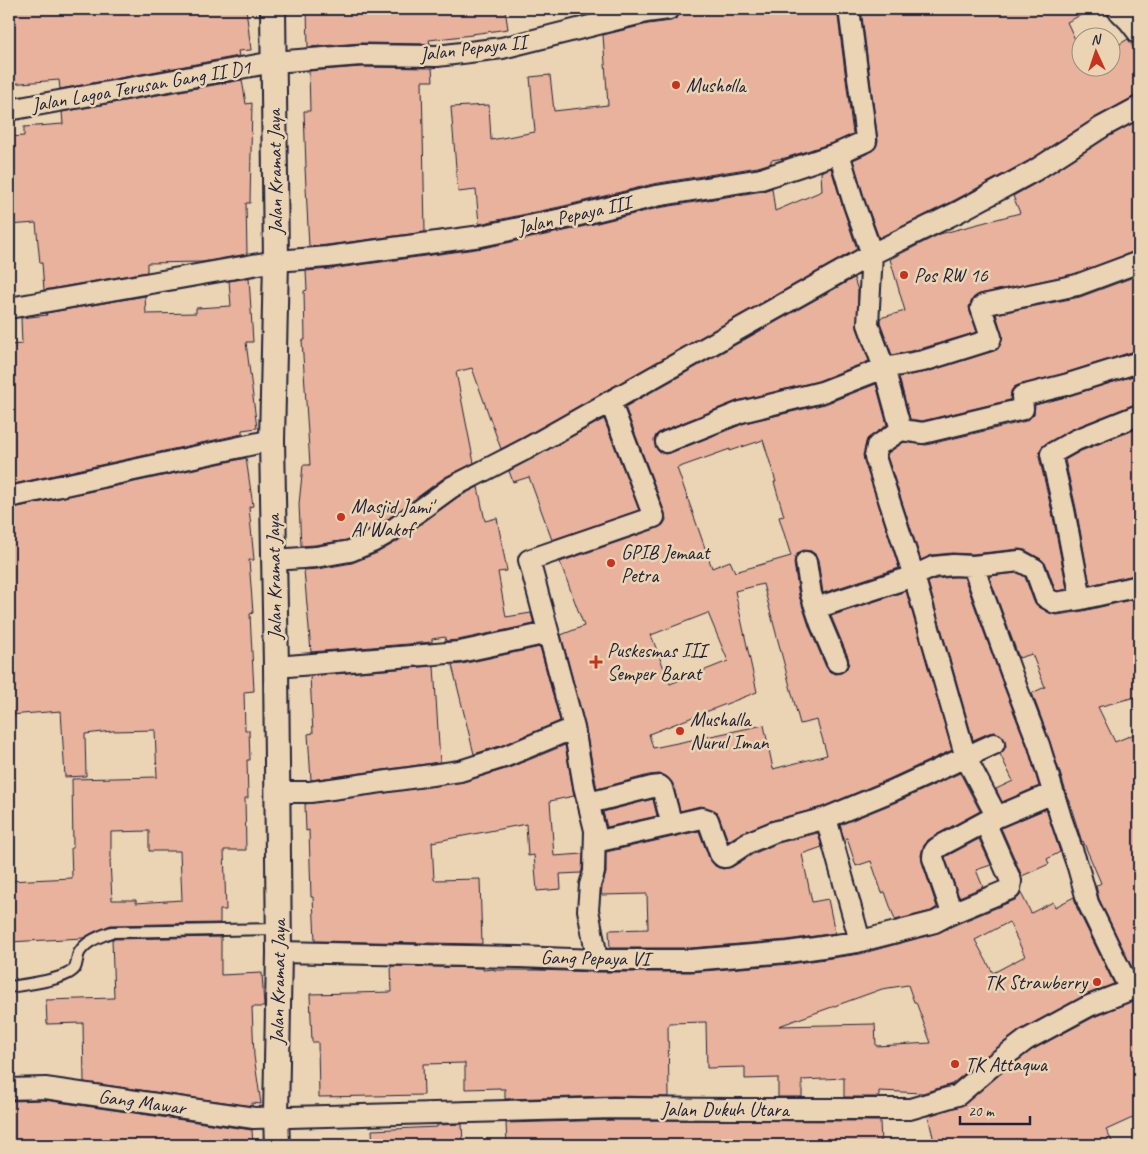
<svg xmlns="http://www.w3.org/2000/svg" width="1148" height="1154" viewBox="0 0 1148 1154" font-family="Caveat,sans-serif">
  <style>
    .building { fill: #e8b29d; stroke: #22223b; fill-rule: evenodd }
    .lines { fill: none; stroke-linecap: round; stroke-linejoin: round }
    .service-casing { stroke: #22223b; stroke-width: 14 }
    .minor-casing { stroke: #22223b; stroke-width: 24 }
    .tertiary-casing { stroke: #22223b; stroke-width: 28 }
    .service { stroke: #ead4b3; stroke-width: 10 }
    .minor { stroke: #ead4b3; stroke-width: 20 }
    .tertiary { stroke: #ead4b3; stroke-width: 24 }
    .poi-dot { fill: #c8321e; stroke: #ead4b3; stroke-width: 2 }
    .labels { text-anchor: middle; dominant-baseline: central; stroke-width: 5; stroke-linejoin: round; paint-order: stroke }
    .street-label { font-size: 20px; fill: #22223b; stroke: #ead4b3 }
    .poi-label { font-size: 20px; fill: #22223b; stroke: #ead4b3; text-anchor: start }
  </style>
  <rect width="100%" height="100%" fill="#ead4b3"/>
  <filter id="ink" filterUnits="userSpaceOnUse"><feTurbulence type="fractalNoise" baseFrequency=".02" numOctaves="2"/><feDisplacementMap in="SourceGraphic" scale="10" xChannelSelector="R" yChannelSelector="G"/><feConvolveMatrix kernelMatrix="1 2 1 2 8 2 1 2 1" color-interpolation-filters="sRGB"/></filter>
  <g filter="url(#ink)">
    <path class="building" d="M9 9H246L251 50 238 51 239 56 60 89 59 80 9 84Z
      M307 9H505L508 29 472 34V35L429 40 430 44 361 43 308 47Z
      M681 9H837L853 134 835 142 785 158 771 160V163L758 167 653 184 564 206 479 224 476 190 458 192 451 107 489 105 491 140 535 132 530 77 550 75 554 111 608 105 603 35 648 24 671 21 677 18 680 14Z
      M861 9H1093L1067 22 1080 50V68H1110V50L1128 39 1139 57V95L1133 97 1096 117 1028 161 953 201 879 238 865 200 853 160 871 152 876 147 878 141Z
      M361 67 432 68 433 81H422L425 232 327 245 309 247 305 167H306L304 111H310L309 71Z
      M242 80 246 104 252 103 250 203H246L247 254 202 262 147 263V272L44 290 42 263H40L36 223 9 225V137L24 136V127L63 124 62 112Z
      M1139 120V250L1135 251 1074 274 980 294 973 298 969 307 970 312 977 332 920 349 892 355 880 322V318L905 311 890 259 940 234 1020 213 1013 196 1040 181 1108 137Z
      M831 168 843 208 857 249 522 438 501 449 472 368 456 372 474 463 445 477 385 521 367 531 347 540 315 545 301 546 299 504 303 465H310L302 340H305L304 291 307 290 306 271 330 269 483 248 569 230 658 208 763 191 772 188 775 211 822 191 821 172Z
      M1139 275V350L1135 351 1062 374 1019 385 1014 387 1011 391 1010 400 922 421 910 419 899 377 927 372 994 351 998 349 1002 341V334L996 314 1080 297Z
      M249 278 253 342H246L257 428 242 430V434L9 485V345L22 344 21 318 47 315 46 313 145 296 146 314 196 313V308L231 306 229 281Z
      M854 278 858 291 857 328 869 361 818 381 737 401 662 431 656 435 654 440 655 446 659 452 665 454 670 453 745 423 825 404 876 384 887 425 867 439 863 455 864 460 899 568 823 593 818 560 816 555 811 551 804 550 799 552 795 557 794 563 799 596 810 629 826 667 830 672 836 674 841 673 846 670 849 663 848 657 831 616 906 591 952 750 889 779 822 807 770 821 743 832 728 841 719 816 716 811 706 807 700 806 680 811 673 784 670 780 664 775 659 774 649 775 597 789 585 725 561 635 584 626 560 562 658 528 663 525 666 520 665 513 625 407ZM763 440 776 482H774L784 516 779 517 791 556 735 572 730 561 712 568 677 468 730 449V451ZM763 584 800 724 817 720 827 755 773 769 764 725 653 748 649 734 757 692 735 591ZM708 613 728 661 670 684 651 635Z
      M1139 374V403L1135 404 1072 429 1045 444 1040 450 1039 457 1052 512 1067 589 1057 591 1055 589 1046 564 1041 559 1025 550 1019 549 973 554 952 553 932 555 921 560 887 456 888 453 904 442 926 445 1026 421 1030 418 1034 414 1035 405 1069 396Z
      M604 419 639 510 552 540 529 477 513 482 509 471Z
      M1139 428V574L1090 585 1076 508 1065 460 1081 451Z
      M246 458 253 506 249 507 254 560H249L253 613 250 614 254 691 244 692 245 730H249L250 760H247L248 798H245L246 850H224L226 910H220V923L111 925 94 932 83 938 9 942V881L72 878 71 848H73L72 779 157 777 155 730 112 731 85 734 86 776 65 777 61 711 9 715V509ZM149 831V851H180L182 900 136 903V900H112L110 860H111V832Z
      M478 487 485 521 497 518 507 571 498 572 506 617 531 613 534 624 458 640 446 641 445 637 432 639V642L311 652 304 570 318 569 352 563 377 553 398 541 458 497Z
      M1018 573 1025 577 1034 602 1039 607 1050 613 1057 615 1083 611 1139 598V696L1098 707 1115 742 1139 732V973L1135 974 1099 899 1096 886 1101 883 1083 841 1082 842 1050 742 1032 693 1045 687 1032 654 1019 658 989 576Z
      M953 577H964L1004 687 1028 749 1039 786 1002 802 996 789 1013 781 1000 754 1004 750 1006 746 1005 740 1001 735 995 732 989 733 973 740 928 582 936 579Z
      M540 647 560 721 500 746 474 754 452 665 462 664Z
      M434 666 440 762 311 780 308 734 313 733 310 676Z
      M565 745 574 796 550 801 554 856 583 854 582 870 581 873 560 874 561 889 537 891 534 855 528 856 526 824 432 842 434 880 480 879 482 944 315 941 313 897H311L309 830 306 831 305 804 463 782 509 768Z
      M960 773 980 811 936 835 928 840 923 847 921 855 922 862 937 907 931 911 895 920 885 892 882 893 871 861 856 866 847 838 844 839 840 825 899 801Z
      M653 799 657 816 607 827 603 812Z
      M1046 809 1060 852 1047 859 1049 864 1022 876 1001 828Z
      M699 831 709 858 715 866 723 869 732 867 753 854 778 843 818 833 822 847 802 854 812 902 828 899 835 933 787 940 691 948H610L609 930 648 929 647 894 601 895 602 887 606 873V852Z
      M979 839 991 865 976 870 983 887 959 897 945 857Z
      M1021 893 1031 913 1053 902 1055 907 1074 897 1077 908 1114 984 1083 996 1020 1030 986 1056 952 1084 923 1093 879 1091V1097H844V1078L802 1080V1097H778V1078L745 1079V1067L707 1068 706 1022 669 1023V1026H668L669 1097 613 1096 505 1099V1089H500V1088L465 1089V1063L423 1064 424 1095 319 1097 318 1042H312L310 994 392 992 391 966 483 968V970L494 969V970H537L596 972H691L790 964 860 954 938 933 957 924 1015 900 1019 897ZM1009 922 1025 956 993 973 975 940ZM908 985 914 1002H916L931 1043 876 1046 875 1024 779 1026 882 989Z
      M221 937V975L262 973 264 1007H252L254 1056 261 1104 252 1103V1106L84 1082 83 1023 47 1024 46 1000 114 998 112 939Z
      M1139 998V1115L1106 1130 1114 1145H935L928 1116 965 1104 1000 1074 1032 1050 1094 1017Z
      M44 1100 252 1130 253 1145H117V1144L105 1145V1143L52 1144V1142L9 1143V1101Z
      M613 1120 880 1121 881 1145H507L506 1123Z
      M462 1124 463 1145H373L372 1130 437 1127V1125Z"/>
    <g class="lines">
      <g class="service-casing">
        <path id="service" d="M9 987C23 985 67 980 75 968 77 964 77 957 79 953 86 941 99 937 111 932L279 929"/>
      </g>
      <g class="minor-casing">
        <path id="minor" d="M1117 9 1129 21 1139 34
          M9 110 274 62 361 55 437 56 502 48 646 12 669 9
          M839 153 854 204 872 254 868 324 884 368 901 430 877 446 875 457 914 576 933 567 953 565 973 566 1020 561 1035 569 1045 597 1055 603 1081 599 1139 586
          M9 308 276 261 328 257 481 236 567 218 656 196 761 179 839 153 866 141V138L849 9
          M901 430 923 433 1023 409 1022 396 1065 385 1139 362
          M666 442 741 412 822 392 884 368 923 361 990 340 991 337 981 308 983 305 1077 285 1139 262
          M9 497 272 440
          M274 560 316 557 350 551 372 542 391 531 452 487 528 448 872 254 958 212 1034 171 1102 127 1139 107
          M806 562 811 594 821 624 837 662
          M973 566 1015 683 1039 745 1061 818 1078 867 1088 903 1130 990
          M1081 599 1064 510 1051 454 1076 440 1139 415
          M816 608 914 576 966 758 997 817
          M276 667 460 652 548 633
          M574 728 584 786 595 830 594 872 590 885 588 910 595 947 596 960
          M277 792H310L460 771 504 757 574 728 529 560 654 517 610 401
          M589 803 652 787 660 786 662 788 672 825
          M826 818 860 941
          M595 842 702 818 708 820 720 854 723 857H726L747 843 774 832 826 818 894 790 994 744
          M952 913 933 858C933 850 936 849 942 845L985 822
          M279 952 519 957 596 960H691L788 952 857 942 935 922 952 913 1010 889 1011 881 985 822 1053 793
          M9 1089 45 1088 254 1118 613 1108 731 1109H910L958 1095 993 1065 1026 1040 1089 1006 1130 990 1139 985"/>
      </g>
      <g class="tertiary-casing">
        <path id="tertiary" d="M273 9 276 261 272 440 276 667 279 952 276 1117 277 1145"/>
      </g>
      <use href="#service" class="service"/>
      <use href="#minor" class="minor"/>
      <use href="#tertiary" class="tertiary"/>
    </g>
  </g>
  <g class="poi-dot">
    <circle cx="676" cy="85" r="5"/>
    <circle cx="904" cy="275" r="5"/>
    <circle cx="341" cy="517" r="5"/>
    <circle cx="611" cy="563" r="5"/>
    <path d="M593.5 654.5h5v5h5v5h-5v5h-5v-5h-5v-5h5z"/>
    <circle cx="680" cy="731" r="5"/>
    <circle cx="1097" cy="982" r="5"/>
    <circle cx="955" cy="1064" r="5"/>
  </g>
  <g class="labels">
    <g class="street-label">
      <text transform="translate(473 48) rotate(-7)">Jalan Pepaya II</text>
      <text transform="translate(141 86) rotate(-10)">Jalan Lagoa Terusan Gang II D1</text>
      <text transform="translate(275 172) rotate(-91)">Jalan Kramat Jaya</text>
      <text transform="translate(574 215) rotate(-13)">Jalan Pepaya III</text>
      <text transform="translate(274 577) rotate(-91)">Jalan Kramat Jaya</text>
      <text transform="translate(595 958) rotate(1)">Gang Pepaya VI</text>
      <text transform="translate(278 982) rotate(-89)">Jalan Kramat Jaya</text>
      <text transform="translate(142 1102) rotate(8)">Gang Mawar</text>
      <text x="725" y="1109">Jalan Dukuh Utara</text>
    </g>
    <g class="poi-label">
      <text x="686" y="85">Musholla</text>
      <text x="914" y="275">Pos RW 16</text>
      <text x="351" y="506">Masjid Jami'<tspan x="351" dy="23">Al Wakof</tspan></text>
      <text x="621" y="552">GPIB Jemaat<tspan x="621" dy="23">Petra</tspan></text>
      <text x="607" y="650">Puskesmas III<tspan x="607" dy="23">Semper Barat</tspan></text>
      <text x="690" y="719">Mushalla<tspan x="690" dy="23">Nurul Iman</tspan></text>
      <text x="1087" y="982" text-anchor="end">TK Strawberry</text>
      <text x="965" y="1064">TK Attaqwa</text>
    </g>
  </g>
  <rect width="1148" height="1154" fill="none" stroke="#ead4b3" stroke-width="30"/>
  <rect x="15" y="15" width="1118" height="1124" fill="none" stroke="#22223b" stroke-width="2" filter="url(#ink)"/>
  <g transform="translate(1096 52) rotate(357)"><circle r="24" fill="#ead4b3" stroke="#9a8d83"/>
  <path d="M0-4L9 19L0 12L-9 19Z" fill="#c8321e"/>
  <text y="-8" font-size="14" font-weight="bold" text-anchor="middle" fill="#22223b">N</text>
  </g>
  <path d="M960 1116v8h70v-8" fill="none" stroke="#22223b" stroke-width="2.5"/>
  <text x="968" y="1116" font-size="15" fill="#22223b" stroke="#ead4b3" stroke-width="4" paint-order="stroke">20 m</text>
</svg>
